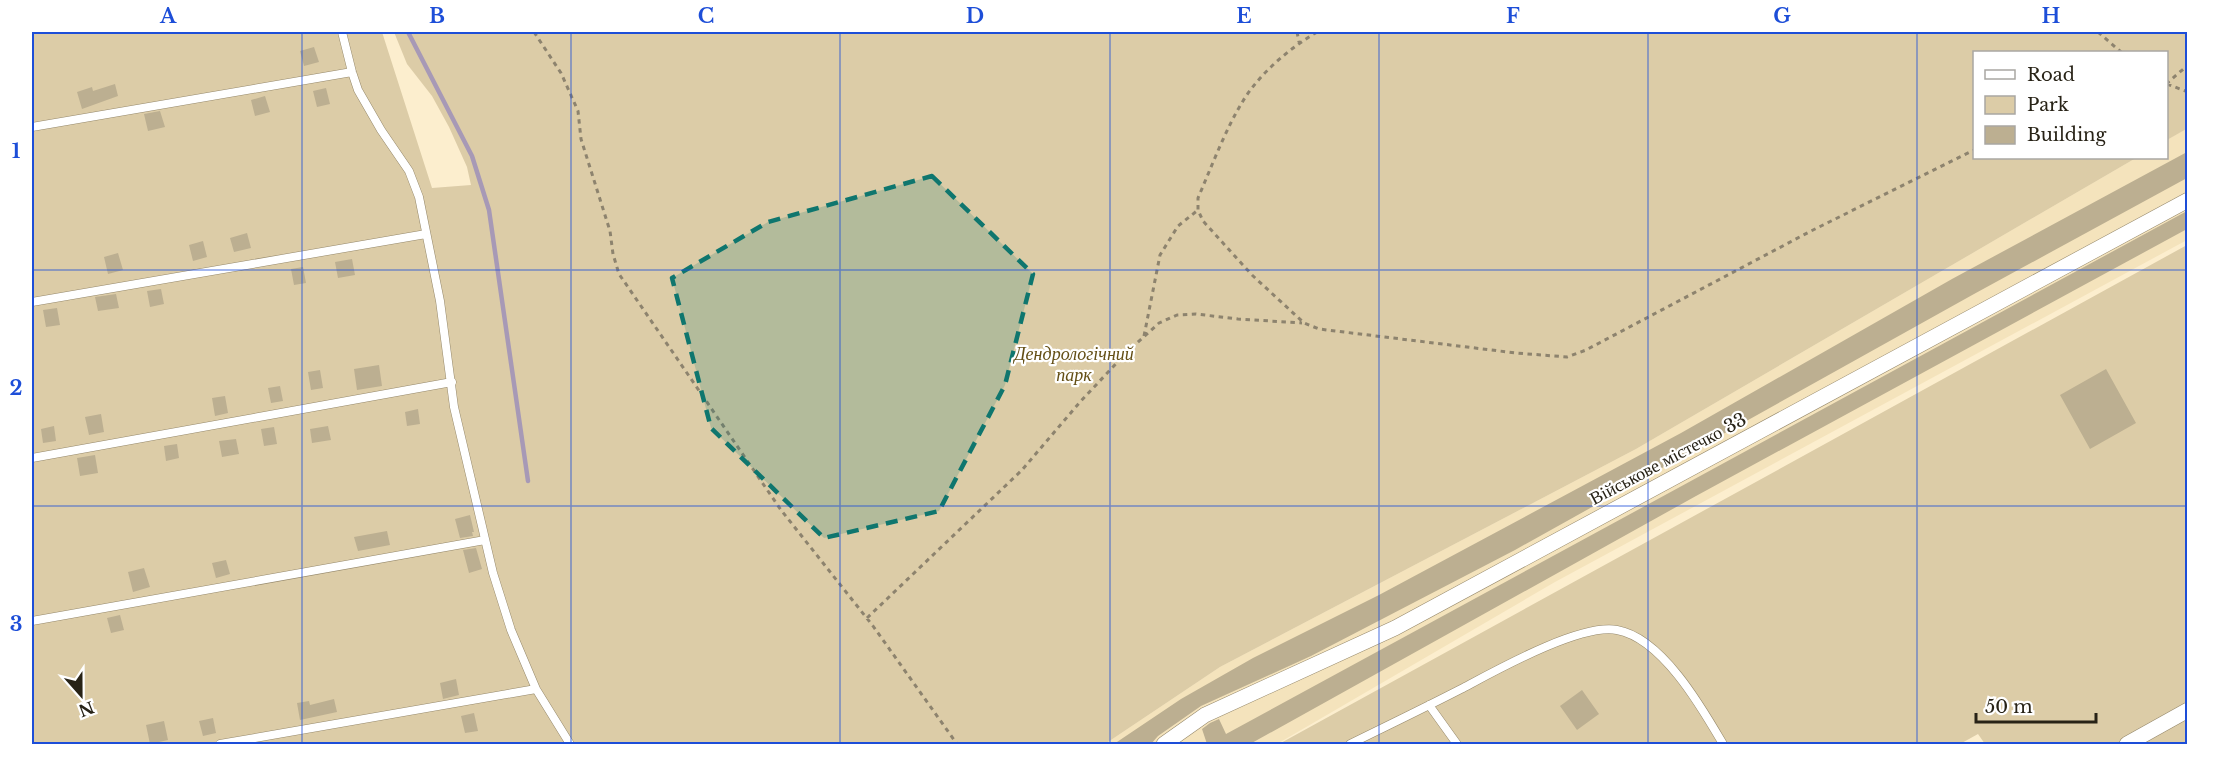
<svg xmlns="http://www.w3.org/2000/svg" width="2219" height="776" viewBox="0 0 2219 776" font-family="'Libre Baskerville',serif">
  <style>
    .built { fill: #f4e3bc }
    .green { fill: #dccca7 }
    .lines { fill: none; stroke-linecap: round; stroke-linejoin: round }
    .stream { stroke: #a799b6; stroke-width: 4.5 }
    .building { fill: #bcaf91 }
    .lane-casing { stroke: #95886b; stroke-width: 9 }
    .street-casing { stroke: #95886b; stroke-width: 16 }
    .path { stroke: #8d836e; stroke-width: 3; stroke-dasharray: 4.5 4.5; stroke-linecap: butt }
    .lane { stroke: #fff; stroke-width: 8 }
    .street { stroke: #fff; stroke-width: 15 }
    .marked { fill: #0f766e; fill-opacity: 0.2; stroke: #0f766e; stroke-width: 4.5; stroke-dasharray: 12 8; stroke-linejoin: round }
    .grid { fill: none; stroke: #1d4ed8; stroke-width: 1.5; stroke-opacity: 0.55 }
    .labels { text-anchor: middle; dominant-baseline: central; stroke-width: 4.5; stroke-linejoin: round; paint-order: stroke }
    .park-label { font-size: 18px; font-style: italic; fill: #644f16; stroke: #fff }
    .street-label { font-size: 18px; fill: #282317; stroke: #fff }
    .neatline { fill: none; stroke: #1d4ed8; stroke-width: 2 }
    .grid-label { font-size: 20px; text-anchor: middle; font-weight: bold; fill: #1d4ed8 }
  </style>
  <rect width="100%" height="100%" fill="#fceece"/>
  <path class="built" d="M2187 128V240L1555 582 1277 744H1105L1220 667 1636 449 2136 158H2166L2167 140Z"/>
  <path class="green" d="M32 32H382L432 188 471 185 467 167 449 127 432 96 407 64 394 32H2187L2188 128 2167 140 2166 52H1974V158H2136L1636 449 1220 667 1105 744H32Z
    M2187 245V744H1985L1978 734 1960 744H1279Z"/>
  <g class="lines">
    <path class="stream" d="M408 32 472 156 489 210 528 481"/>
  </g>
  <path class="building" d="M314 47 319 62 304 66 300 51Z
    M115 84 118 96 82 109 77 92 92 87 93 91Z
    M326 88 330 104 317 107 313 91Z
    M265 96 270 112 255 116 251 100Z
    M160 111 165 127 148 131 144 114Z
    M2187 152V178L1974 294 1515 550 1311 656 1201 706 1158 736 1151 744H1114L1181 699 1253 658 1379 595 1681 433 1952 279Z
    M2187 211V229L1696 496 1250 744H1207L1202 729 1210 723 1219 719 1226 734Z
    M247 233 251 248 234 252 230 238Z
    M203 241 207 257 193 261 189 245Z
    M118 253 123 270 108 274 104 257Z
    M352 259 355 275 338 278 335 262Z
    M303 267 306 283 294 285 291 269Z
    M161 289 164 304 150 307 147 291Z
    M116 294 119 308 98 311 95 297Z
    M57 308 60 325 46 327 43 310Z
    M379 365 382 386 357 390 354 369Z
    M2106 369 2136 423 2090 449 2060 395Z
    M320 370 323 388 311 390 308 372Z
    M280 386 283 401 271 403 268 388Z
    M225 396 228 413 215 416 212 398Z
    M418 409 420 424 407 426 405 412Z
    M101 414 104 432 89 435 85 417Z
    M54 426 56 441 43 443 41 429Z
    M328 426 331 440 312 443 310 429Z
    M274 427 277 444 264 446 261 429Z
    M236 439 239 454 222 457 219 441Z
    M177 444 179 458 166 461 164 446Z
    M95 455 98 473 80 476 77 458Z
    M470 515 474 532H472L473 536 460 538 455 519Z
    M387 531 390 545 358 551 354 537Z
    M476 548 482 569 469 573 463 550Z
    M226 560 230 574 216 578 212 563Z
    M144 568 150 587 133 592 128 572Z
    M120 615 124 630 111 633 107 618Z
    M456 679 459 695 443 699 440 683Z
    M1582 690 1599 714 1577 730 1560 706Z
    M334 699 337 712 300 720 297 703 309 701 310 705Z
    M474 713 478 731 465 733 461 716Z
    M213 718 216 733 203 736 199 721Z
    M164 721 168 740 150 744 146 725Z"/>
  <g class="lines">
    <g class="lane-casing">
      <path id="lane" d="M342 32 352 72 358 90 381 130 409 171 419 197 440 301 454 407 493 573 511 630 536 689 570 744
        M32 127 352 72
        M32 302 426 234
        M32 458 452 382
        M32 621 485 540
        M1429 705 1457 744
        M220 744 536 689
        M1350 744C1387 726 1424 708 1461 689 1495 671 1580 623 1617 630 1662 638 1702 708 1723 744"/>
    </g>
    <g class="street-casing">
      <path id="street" d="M1164 744 1205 715 1395 628 2188 200
        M2127 744 2188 710"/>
    </g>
    <path class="path" d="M534 32 561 73 578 111 581 139 610 231 613 254 619 274 781 510 873 626 957 744
      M1297 32 1299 42
      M1317 32C1290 48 1260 73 1243 101 1226 128 1211 168 1198 198V210L1203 221 1252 275 1304 323 1319 329 1516 353 1567 357 1586 350 1811 231 1974 150
      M2098 32 2121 52
      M2166 84 2188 65
      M2167 84 2188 92
      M1144 336 1160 255 1178 226 1198 210
      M867 618 1022 470 1080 402 1127 352 1159 323 1177 315 1196 314 1238 319 1302 323"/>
    <use href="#lane" class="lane"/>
    <use href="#street" class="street"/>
  </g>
  <path class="marked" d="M932 176 1033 274 1005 385 939 511 824 538 711 428 672 278 768 222Z"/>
  <path class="grid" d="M302 32V744M571 32V744M840 32V744M1110 32V744M1379 32V744M1648 32V744M1917 32V744M32 270H2188M32 506H2188"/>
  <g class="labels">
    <g class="park-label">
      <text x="1074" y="354">Дендрологічний<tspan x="1074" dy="21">парк</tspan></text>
    </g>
    <g class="street-label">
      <text transform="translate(1668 459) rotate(-28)">Військове містечко 33</text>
    </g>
  </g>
  <rect width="2219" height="776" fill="none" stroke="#ffffff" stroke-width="66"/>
  <rect x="1973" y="51" width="195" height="108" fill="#ffffff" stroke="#a9a7a2" stroke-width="1.5"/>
  <rect x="1985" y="70" width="30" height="9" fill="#ffffff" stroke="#a9a7a2" stroke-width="1.5"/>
  <text x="2027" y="81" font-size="18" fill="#282317">Road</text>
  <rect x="1985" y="96" width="30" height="18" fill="#dccca7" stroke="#a9a7a2" stroke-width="1.5"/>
  <text x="2027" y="111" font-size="18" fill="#282317">Park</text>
  <rect x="1985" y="126" width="30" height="18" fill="#bcaf91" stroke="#a9a7a2" stroke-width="1.5"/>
  <text x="2027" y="141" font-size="18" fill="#282317">Building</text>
  <g transform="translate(81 695) rotate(159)" stroke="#ffffff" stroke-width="4.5" paint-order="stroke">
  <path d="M0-4.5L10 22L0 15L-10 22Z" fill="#282317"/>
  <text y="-9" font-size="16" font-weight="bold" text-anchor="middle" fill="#282317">N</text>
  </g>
  <path d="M1976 713v9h120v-9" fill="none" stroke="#282317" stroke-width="3"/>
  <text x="1985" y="713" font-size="18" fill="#282317" stroke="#ffffff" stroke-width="4.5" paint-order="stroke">50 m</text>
  <rect x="33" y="33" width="2153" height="710" class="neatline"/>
  <g class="grid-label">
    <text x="168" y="23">A</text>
    <text x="437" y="23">B</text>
    <text x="706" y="23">C</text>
    <text x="975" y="23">D</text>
    <text x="1244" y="23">E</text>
    <text x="1513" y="23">F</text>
    <text x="1782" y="23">G</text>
    <text x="2051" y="23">H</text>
    <text x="16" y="158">1</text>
    <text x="16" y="395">2</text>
    <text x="16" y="631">3</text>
  </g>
</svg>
